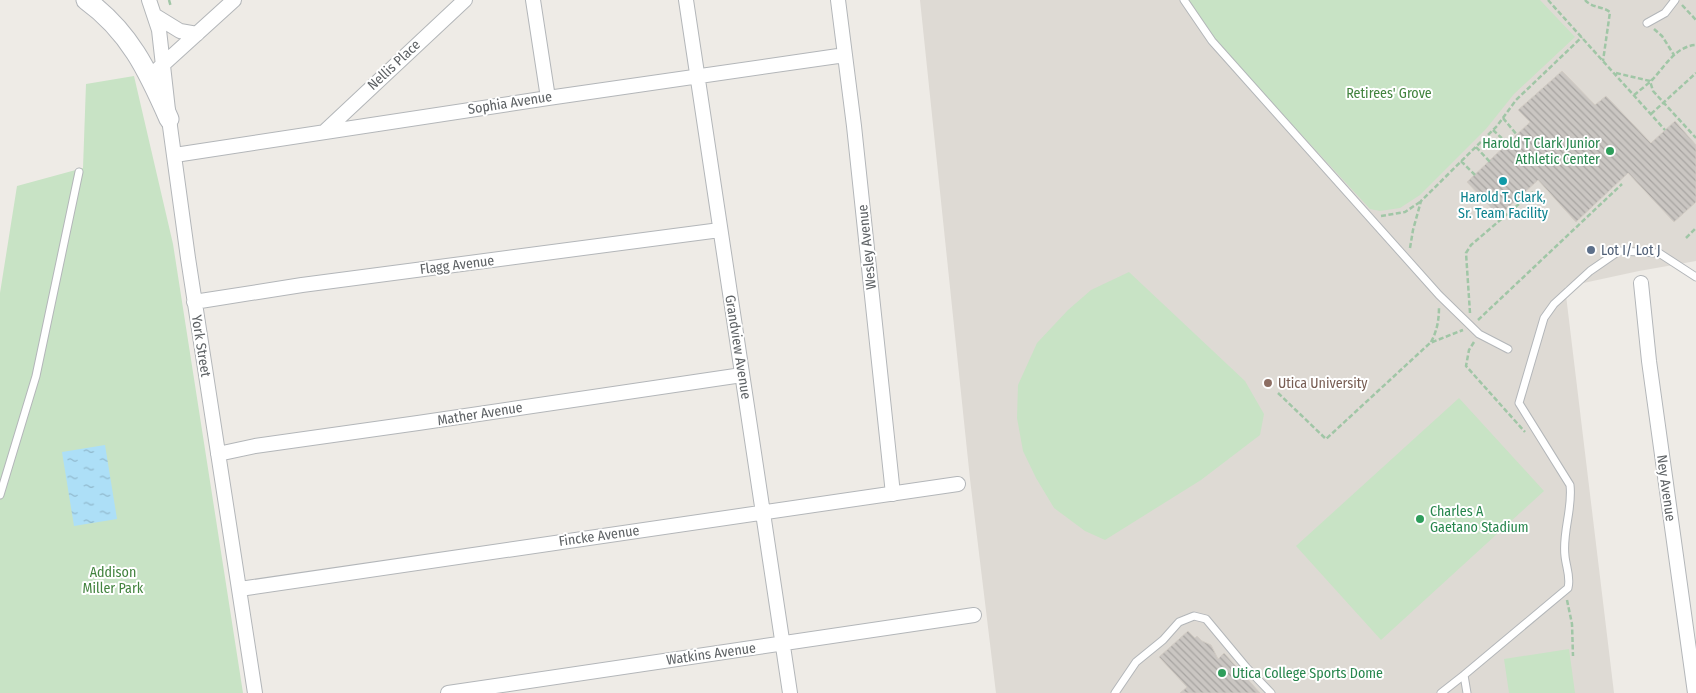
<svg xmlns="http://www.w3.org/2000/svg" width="1696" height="693" viewBox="0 0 1696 693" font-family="'Fira Sans Condensed',sans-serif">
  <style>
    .education { fill: #dedad4 }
    .park { fill: #c8e3c5 }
    .water { fill: url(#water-ripples) }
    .building { fill: url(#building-back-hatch); stroke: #d2ccc4 }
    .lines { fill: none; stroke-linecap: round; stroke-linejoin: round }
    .lane-casing { stroke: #b3b6b9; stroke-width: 9 }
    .street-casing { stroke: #b3b6b9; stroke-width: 16 }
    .secondary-casing { stroke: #b2b5b9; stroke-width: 21 }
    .path { stroke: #a0c6a6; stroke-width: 2.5; stroke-dasharray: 5 2.5; stroke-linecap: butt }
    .lane { stroke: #fff; stroke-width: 7 }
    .street { stroke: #fff; stroke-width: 14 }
    .secondary { stroke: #fff; stroke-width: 19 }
    .leisure-dot { fill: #2e9e5b; stroke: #fff; stroke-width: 2 }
    .culture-dot { fill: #0f9aa8; stroke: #fff; stroke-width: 2 }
    .service-dot { fill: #5c6f8a; stroke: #fff; stroke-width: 2 }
    .education-dot { fill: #8d6e63; stroke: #fff; stroke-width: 2 }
    .labels { text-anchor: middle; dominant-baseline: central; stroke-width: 4; stroke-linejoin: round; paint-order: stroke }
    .street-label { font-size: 14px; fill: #5d6164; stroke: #fff }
    .park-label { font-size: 14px; fill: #42833e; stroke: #fff }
    .leisure-label { font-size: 14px; fill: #27864d; stroke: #fff; text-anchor: start }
    .culture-label { font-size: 14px; fill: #0d838f; stroke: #fff }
    .service-label { font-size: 14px; fill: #4e5e75; stroke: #fff; text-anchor: start }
    .education-label { font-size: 14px; fill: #785e54; stroke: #fff; text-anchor: start }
  </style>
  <defs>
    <pattern id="water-ripples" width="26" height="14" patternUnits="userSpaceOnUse" patternTransform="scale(1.25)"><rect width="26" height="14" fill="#addff7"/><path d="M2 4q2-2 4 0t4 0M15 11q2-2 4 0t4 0" fill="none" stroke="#90b8cc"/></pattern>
    <pattern id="building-back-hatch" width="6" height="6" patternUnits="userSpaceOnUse" patternTransform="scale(1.25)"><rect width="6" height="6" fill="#cac6c2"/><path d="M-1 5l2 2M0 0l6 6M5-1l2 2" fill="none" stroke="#a7a4a1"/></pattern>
  </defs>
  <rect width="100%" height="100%" fill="#eeebe6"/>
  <path class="education" d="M920 0H1696V261L1639 271 1565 287 1614 693H996L970 479Z"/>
  <path class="park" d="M1188 0H1540L1575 37 1514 94 1486 129 1420 195 1400 208 1380 211 1370 209 1228 55 1206 29Z
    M134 76 173 244 243 693H0V293L17 186 83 168 86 84Z
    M1129 272 1245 381 1264 414 1260 435 1201 480 1105 540 1085 531 1054 508 1036 478 1023 451 1017 418 1018 385 1037 343 1068 310 1091 290Z
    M1459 398 1544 491 1381 640 1296 546Z
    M1569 649 1575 693H1509L1504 659Z"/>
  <path class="water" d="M105 445 117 519 74 526 62 452Z"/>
  <path class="building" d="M1562 71 1595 105 1606 96 1651 143 1675 121 1696 145V202L1674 222 1628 173 1576 222 1538 180 1499 216 1467 182 1530 122 1518 110Z
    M1188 631 1195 638 1197 636 1202 641 1211 645 1218 659 1224 653 1260 693H1180L1187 687 1159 657Z"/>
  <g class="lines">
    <g class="lane-casing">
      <path id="lane" d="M1184 0 1212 41 1439 295 1479 334 1508 349
        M1647 23 1665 13 1675 0
        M0 495 36 376 79 172
        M1115 693 1136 662 1163 640 1179 622 1194 616 1206 619 1246 667 1271 693
        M1441 693 1464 675
        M1467 693 1464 675 1568 588C1571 577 1566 567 1565 556 1562 532 1573 509 1570 485L1519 403 1544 318 1554 304 1590 271 1619 251 1659 253 1696 277"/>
    </g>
    <g class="street-casing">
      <path id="street" d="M149 0 159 30 169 119 188 258 255 693
        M533 0 548 98
        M686 0 790 693
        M838 0 854 126 893 494
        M154 15 180 31 197 34
        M158 69 234 0
        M324 132 465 0
        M175 155 548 98 845 55
        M1641 283 1649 361 1695 693
        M194 302 302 285 720 230
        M218 454 255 446 418 423 742 375
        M240 589 958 484
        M448 693 974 615"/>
    </g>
    <g class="secondary-casing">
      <path id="secondary" d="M86 0C129 31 148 71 169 119"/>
    </g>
    <path class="path" d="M169 0 171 7
      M1548 0 1665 130
      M1585 0C1592 8 1602 6 1610 12L1603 61
      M1682 5 1696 20
      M1654 29 1662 36 1674 55
      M1616 73 1650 81 1653 91 1696 138
      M1634 95C1640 90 1647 85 1653 79 1665 66 1676 46 1696 45
      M1651 114 1696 73
      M1503 118 1517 135
      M1493 130 1508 144
      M1476 147 1490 162
      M1461 161 1475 175
      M1381 216 1405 212 1420 202
      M1686 238 1696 228
      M1410 248 1413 230 1421 201 1497 126 1516 100 1582 37
      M1470 313 1466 253 1471 245 1533 192
      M1478 320 1622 184
      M1431 342C1437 331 1439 320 1439 307
      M1474 342 1469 350 1466 366 1525 432
      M1278 393 1326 439 1430 343 1463 330
      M1567 600 1572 624 1573 656"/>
    <use href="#lane" class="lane"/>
    <use href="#street" class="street"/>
    <use href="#secondary" class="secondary"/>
  </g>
  <g class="leisure-dot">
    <circle cx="1610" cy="151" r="5"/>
    <circle cx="1420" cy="519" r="5"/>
    <circle cx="1222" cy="673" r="5"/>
  </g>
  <circle class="culture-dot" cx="1503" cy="181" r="5"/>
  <circle class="service-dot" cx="1591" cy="250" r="5"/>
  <circle class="education-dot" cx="1268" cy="383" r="5"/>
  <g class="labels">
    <g class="street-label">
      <text transform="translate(394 65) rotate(-43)">Nellis Place</text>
      <text transform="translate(510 103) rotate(-9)">Sophia Avenue</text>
      <text transform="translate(867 247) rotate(-96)">Wesley Avenue</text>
      <text transform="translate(457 265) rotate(-7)">Flagg Avenue</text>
      <text transform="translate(201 346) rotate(81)">York Street</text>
      <text transform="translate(738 347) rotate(81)">Grandview Avenue</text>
      <text transform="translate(480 414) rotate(-9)">Mather Avenue</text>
      <text transform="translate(1666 488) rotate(82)">Ney Avenue</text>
      <text transform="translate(599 536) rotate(-8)">Fincke Avenue</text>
      <text transform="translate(711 654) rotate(-8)">Watkins Avenue</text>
    </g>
    <g class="park-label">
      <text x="1389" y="93">Retirees' Grove</text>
      <text x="113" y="572">Addison<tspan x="113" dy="16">Miller Park</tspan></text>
    </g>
    <g class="leisure-label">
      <text x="1600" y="143" text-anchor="end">Harold T Clark Junior<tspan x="1600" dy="16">Athletic Center</tspan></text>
      <text x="1430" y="511">Charles A<tspan x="1430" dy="16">Gaetano Stadium</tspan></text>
      <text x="1232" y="673">Utica College Sports Dome</text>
    </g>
    <g class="culture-label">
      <text x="1503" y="197">Harold T. Clark,<tspan x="1503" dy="16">Sr. Team Facility</tspan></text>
    </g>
    <g class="service-label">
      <text x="1601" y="250">Lot I/ Lot J</text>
    </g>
    <g class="education-label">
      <text x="1278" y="383">Utica University</text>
    </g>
  </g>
</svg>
